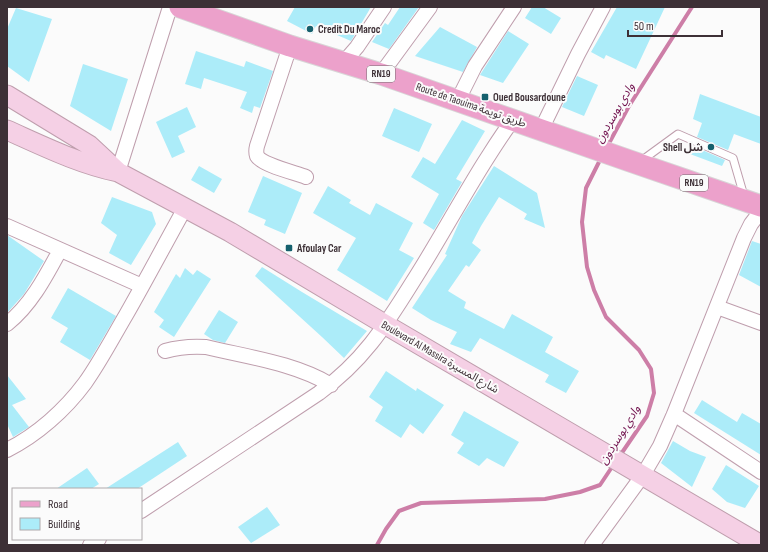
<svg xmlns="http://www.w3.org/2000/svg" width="768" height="552" viewBox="0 0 768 552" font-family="'Sofia Sans Condensed','Noto Sans Arabic',sans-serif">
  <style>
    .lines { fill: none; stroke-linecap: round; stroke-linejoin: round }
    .stream { stroke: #cd7ea7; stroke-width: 4 }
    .building { fill: #acecf9 }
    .lane-casing { stroke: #bf9ead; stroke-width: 9 }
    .street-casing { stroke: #bf9ead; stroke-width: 16 }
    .secondary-casing { stroke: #bf9ead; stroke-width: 21 }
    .primary-casing { stroke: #d8d6d7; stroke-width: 23 }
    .lane { stroke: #fff; stroke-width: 7 }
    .street { stroke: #fff; stroke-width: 14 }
    .secondary { stroke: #f5d0e5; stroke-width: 19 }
    .primary { stroke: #eca1cb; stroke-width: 21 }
    .poi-dot { fill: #15606d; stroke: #fbfbfb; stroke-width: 1.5 }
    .labels { text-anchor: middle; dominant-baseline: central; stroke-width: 4; stroke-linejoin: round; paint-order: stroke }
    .shield { fill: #fbfbfb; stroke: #766d71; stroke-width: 1 }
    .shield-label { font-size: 10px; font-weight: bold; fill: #3d3036 }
    .poi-label { font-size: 11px; font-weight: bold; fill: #3d3036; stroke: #fbfbfb; text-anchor: start }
    .street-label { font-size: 11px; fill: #3d3036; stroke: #fbfbfb }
    .water-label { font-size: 12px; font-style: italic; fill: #70104d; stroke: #fbfbfb }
  </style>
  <rect width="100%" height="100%" fill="#fbfbfb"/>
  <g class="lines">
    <path class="stream" d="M607 147 629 106 692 7
      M601 158 586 188 582 222 587 267 594 290 606 317 639 350 651 369 654 393 647 416 619 457
      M377 545 386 529 399 511 421 503 545 499 580 492 600 485 614 464"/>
  </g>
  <path class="building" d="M295 7H371L351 41 316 26 312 34 287 21Z
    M400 7H419L389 49 372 42 385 23 388 25Z
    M532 7H543L561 18 551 34 525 18Z
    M617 7H665L636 69 606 55 604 59 591 52Z
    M16 8 52 19 29 82 7 66V29Z
    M440 27 477 47 463 72 415 56Z
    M508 31 529 44 503 83 480 75Z
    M196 51 244 67 246 61 273 71 260 108 254 106 252 113 240 108 247 92 204 78 201 89 185 84Z
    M83 64 128 79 111 131 70 106Z
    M577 76 598 85 584 116 562 107Z
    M700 94 761 117V144L734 134 728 150 697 137 702 123 693 119Z
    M187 107 196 127 178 136 185 152 172 158 156 122Z
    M394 108 432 124 419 152 382 136Z
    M462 120 485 131 456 179 462 182 434 230 423 223 439 194 411 177 423 157 435 164Z
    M693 146 725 160 722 166 690 154Z
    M199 166 222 179 214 193 191 180Z
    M494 166 537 193 545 228 524 219 527 214 499 197 481 226 472 243 481 250 469 267 466 265 448 291 466 302 464 308 504 329 512 314 553 337 545 352 579 371 566 393 545 382 549 375 480 338 471 352 450 344 457 332 431 320 412 308 447 255 445 254 462 216Z
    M263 176 302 193 285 234 264 225 266 220 248 212Z
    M328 186 351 200 349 203 370 215 376 203 413 223 399 250 414 258 387 301 337 270 356 238 313 213Z
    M112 197 152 212 156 224 131 265 109 253 117 235 101 223Z
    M7 235 44 261 24 294 7 313Z
    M752 241 761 244V287L739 275Z
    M262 267 302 292 367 331 344 358 322 337 255 276Z
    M185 268 193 275 197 270 211 279 174 337 159 327 164 320 154 312 176 274 180 278Z
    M68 288 116 316 90 360 60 342 68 328 51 318Z
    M219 310 238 322 225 343 213 340 204 334Z
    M386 371 416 391 417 388 444 405 423 434 410 424 401 438 375 421 383 407 369 397Z
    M7 375 26 399 12 405 29 427 13 437 7 424Z
    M702 400 737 422 742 413 761 424V455L694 413Z
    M464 411 519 442 504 467 487 458 479 466 457 453 464 443 451 435Z
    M673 441 690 451 706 457 692 487 661 463Z
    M178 442 187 456 137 489H105Z
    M726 465 759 486 745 508 727 502 712 489Z
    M87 468 99 484 91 489H56Z
    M267 507 280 525 251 543 238 527Z"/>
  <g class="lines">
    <g class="lane-casing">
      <path id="lane" d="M641 161 678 134 733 158 744 196"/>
    </g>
    <g class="street-casing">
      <path id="street" d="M290 46 257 146C256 150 256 153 257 156 262 165 296 173 306 177
        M344 62 357 47 384 7
        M381 74 430 7
        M458 100 475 66 514 7
        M541 130 578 54 603 7
        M118 172 170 7
        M7 226 142 286
        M717 307 761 323
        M7 324C31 305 46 276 60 250
        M165 351C179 347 191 346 206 347 247 357 295 363 331 385
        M674 414 761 472
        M7 450C37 435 65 410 85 383 100 362 113 337 126 315 146 280 165 244 185 208
        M141 511 319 393C362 362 384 328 412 283 437 244 459 203 484 163 493 149 502 134 513 120
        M90 545 99 539
        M592 545 643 475 660 446 674 414 744 238 751 224 761 211"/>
    </g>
    <g class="secondary-casing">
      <path id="secondary" d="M7 95 89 145 118 172 230 232 386 325 761 545
        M7 130C43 146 79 164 118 172"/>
    </g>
    <g class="primary-casing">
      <path id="primary" d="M180 7 290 46 381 74 627 160 761 206"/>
    </g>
    <use href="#lane" class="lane"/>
    <use href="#street" class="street"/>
    <use href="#secondary" class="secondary"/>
    <use href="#primary" class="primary"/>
  </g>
  <g class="poi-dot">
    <circle cx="310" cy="29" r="4"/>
    <rect x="481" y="93" width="8" height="8" rx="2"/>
    <circle cx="711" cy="147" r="4"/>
    <rect x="285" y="244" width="8" height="8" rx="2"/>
  </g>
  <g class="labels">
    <g class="shield">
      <rect x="367" y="66" width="28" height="16" rx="3"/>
      <rect x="680" y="175" width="28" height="16" rx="3"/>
    </g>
    <g class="shield-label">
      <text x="381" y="74">RN19</text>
      <text x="694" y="183">RN19</text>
    </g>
    <g class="poi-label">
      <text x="318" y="29">Credit Du Maroc</text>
      <text x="493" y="97">Oued Bousardoune</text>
      <text x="703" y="147" text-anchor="end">Shell شل</text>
      <text x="297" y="248">Afoulay Car</text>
    </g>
    <g class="street-label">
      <text transform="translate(471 105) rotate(19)">Route de Taouima طريق تويمة</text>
      <text transform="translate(440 357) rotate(30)">Boulevard Al Massira شارع المسيرة</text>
    </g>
    <g class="water-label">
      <text transform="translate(615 113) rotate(-60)">وادي بوسردون</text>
      <text transform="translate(620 435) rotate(-58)">وادي بوسردون</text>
    </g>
  </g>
  <rect width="768" height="552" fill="none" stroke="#3d3036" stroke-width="16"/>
  <rect x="12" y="488" width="130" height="52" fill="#fbfbfb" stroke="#afaaac"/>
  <rect x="20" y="501" width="20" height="6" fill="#eca1cb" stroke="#afaaac"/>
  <text x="48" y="508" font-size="12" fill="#3d3036">Road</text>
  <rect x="20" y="518" width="20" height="12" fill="#acecf9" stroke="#afaaac"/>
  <text x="48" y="528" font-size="12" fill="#3d3036">Building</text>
  <path d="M628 30v6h94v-6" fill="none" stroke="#3d3036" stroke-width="2"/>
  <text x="634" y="30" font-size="12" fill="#3d3036" stroke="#fbfbfb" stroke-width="3" paint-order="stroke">50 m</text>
</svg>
